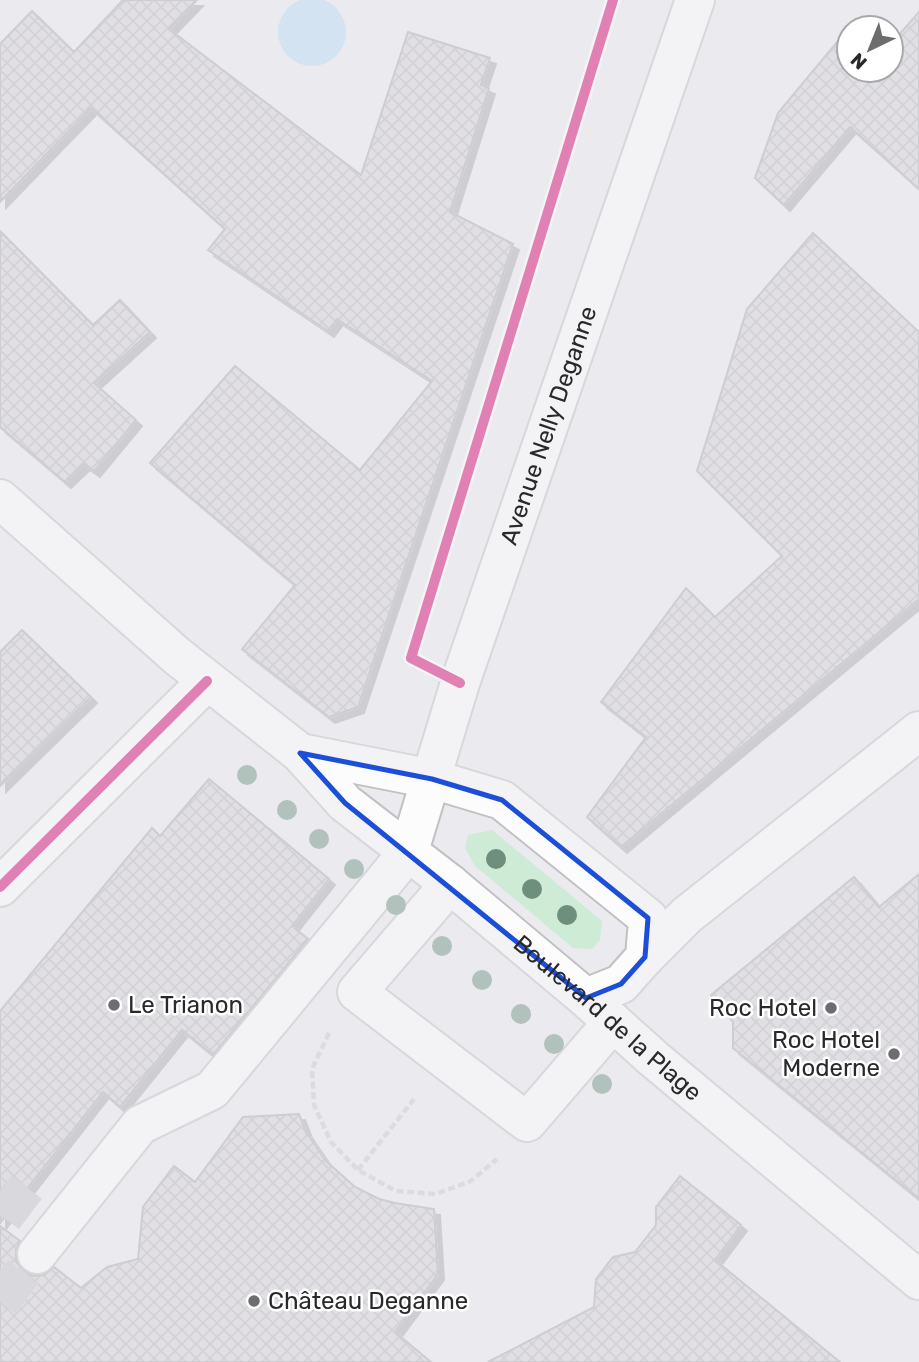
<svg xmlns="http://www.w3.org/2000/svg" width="919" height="1362" viewBox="0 0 919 1362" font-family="Rubik,sans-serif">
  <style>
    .green { fill: #ceebd5 }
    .water { fill: #b7dcf5 }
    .building { fill: url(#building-cross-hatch); stroke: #ababae; stroke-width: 2; filter: url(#shadow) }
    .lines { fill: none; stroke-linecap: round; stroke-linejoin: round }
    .minor-tunnel { stroke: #c4c3c7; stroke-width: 38; stroke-dasharray: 38 19; stroke-linecap: butt }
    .minor-casing { stroke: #c1c0c3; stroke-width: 42 }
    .major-casing { stroke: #c1c0c3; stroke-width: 42 }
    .path { stroke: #cccbcd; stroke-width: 4.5; stroke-dasharray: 7 3.5; stroke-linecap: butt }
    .minor { stroke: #fcfcfc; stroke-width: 38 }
    .major { stroke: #fcfcfc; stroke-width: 38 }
    .cycleway-casing { stroke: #fff; stroke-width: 15 }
    .cycleway { stroke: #d6006c; stroke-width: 10 }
    .tree { fill: #6c907c }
    .marked { fill: none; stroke: #1d4ed8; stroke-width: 5; stroke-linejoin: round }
    .poi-dot { fill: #6d6c6f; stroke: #fff; stroke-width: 2.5 }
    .labels { text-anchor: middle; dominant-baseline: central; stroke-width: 5; stroke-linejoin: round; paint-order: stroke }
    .street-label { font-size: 24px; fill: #29282b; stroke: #fff }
    .poi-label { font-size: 24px; fill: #29282b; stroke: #fff; text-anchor: start }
  </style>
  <defs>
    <pattern id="building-cross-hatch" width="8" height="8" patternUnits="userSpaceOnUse" patternTransform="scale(1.75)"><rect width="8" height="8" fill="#d4d3d7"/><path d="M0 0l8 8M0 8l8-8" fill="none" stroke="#b6b5b9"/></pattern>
    <filter id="shadow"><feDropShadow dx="6" dy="6" stdDeviation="0" flood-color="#0004"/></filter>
  </defs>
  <rect width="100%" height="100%" fill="#ebeaee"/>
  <path class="green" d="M492 830 602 921 600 940 592 949 573 948 475 866 465 848 468 835Z"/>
  <path class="water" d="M278 32a34 34 0 1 1 68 0a34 34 0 1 1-68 0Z"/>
  <path class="building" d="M123 0H197L169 29 361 175 408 32 490 58 481 85 489 88 450 212 513 244 358 707 329 717 242 649 295 585 150 463 235 366 360 470 432 381 337 319 328 331 208 250 225 229 91 108 0 202V44L32 11 74 52Z
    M919 12V189L850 127 784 205 755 178 778 113 847 30 849 31V70H891V44Z
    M0 231 93 325 120 300 150 332 94 383 136 420 94 471 84 464 65 482 0 427Z
    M813 233 919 332V599L621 847 587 817 646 737 601 702 686 588 715 617 782 556 697 471 747 309Z
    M22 630 91 697 0 786V652Z
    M209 779 329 879 292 926 308 939 213 1055 182 1030 120 1107 103 1092 0 1223V1011L152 828 160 836Z
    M919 874V1199L733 1048V1022L711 995 854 877 879 907Z
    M299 1114 306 1132 326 1161 355 1187 379 1199 395 1203 434 1209 438 1274 395 1332 431 1362H0V1226L20 1241 16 1250V1261L24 1271 34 1276 44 1275 54 1267 81 1288 107 1267 138 1259 143 1207 174 1166 195 1182 243 1117Z
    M680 1176 741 1225 715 1260 840 1362H488L594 1307 596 1279 613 1257 635 1252 656 1225V1207Z"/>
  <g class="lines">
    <path class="minor-tunnel" d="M0 1191 53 1231
      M0 1302 37 1254"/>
    <g class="minor-casing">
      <path id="minor" d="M450 884 357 992 527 1122 613 1022
        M0 887 207 681
        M37 1254 140 1125 212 1090 409 851"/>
    </g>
    <g class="major-casing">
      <g id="major">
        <path id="s1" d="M0 499 177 656 300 753 345 803 450 884 586 998 654 1059 919 1280"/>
        <path d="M300 753 432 779 502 800 648 918"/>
        <path id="s2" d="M409 851 460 683 695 0"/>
        <path d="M645 957 687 915 919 731"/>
        <path d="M586 998 621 984 645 957 647 932"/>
      </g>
    </g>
    <path class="path" d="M329 1033 312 1069 314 1105 331 1142 358 1170 396 1191 436 1194 471 1181 497 1159
      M358 1170 414 1099"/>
    <use href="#minor" class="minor"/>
    <use href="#major" class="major"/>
    <g class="cycleway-casing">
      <path id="cycleway" d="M460 683 411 658 613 0
        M0 887 207 681"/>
    </g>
    <use href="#cycleway" class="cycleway"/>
  </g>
  <g class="tree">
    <circle cx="247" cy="775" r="10"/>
    <circle cx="287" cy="810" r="10"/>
    <circle cx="319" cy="839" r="10"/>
    <circle cx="496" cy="859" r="10"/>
    <circle cx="354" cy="869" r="10"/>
    <circle cx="532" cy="889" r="10"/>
    <circle cx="396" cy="905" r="10"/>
    <circle cx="567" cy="915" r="10"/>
    <circle cx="442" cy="946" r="10"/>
    <circle cx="482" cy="980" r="10"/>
    <circle cx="521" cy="1014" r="10"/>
    <circle cx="554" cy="1044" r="10"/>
    <circle cx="602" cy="1084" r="10"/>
  </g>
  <path d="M0 0H919V1362H0ZM300 753 432 779 502 800 648 918 645 957 621 984 586 998 345 803Z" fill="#ebeaee" fill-opacity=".55" fill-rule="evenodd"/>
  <path class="marked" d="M300 753 432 779 502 800 648 918 645 957 621 984 586 998 345 803Z"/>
  <g class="poi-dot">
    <circle cx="114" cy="1005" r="7"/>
    <circle cx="831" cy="1008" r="7"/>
    <circle cx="894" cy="1054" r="7"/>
    <circle cx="254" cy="1301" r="7"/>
  </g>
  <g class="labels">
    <g class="street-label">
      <text stroke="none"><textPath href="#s2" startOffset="448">Avenue Nelly Deganne</textPath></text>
      <text stroke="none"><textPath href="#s1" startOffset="800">Boulevard de la Plage</textPath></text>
    </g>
    <g class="poi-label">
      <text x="128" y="1005">Le Trianon</text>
      <text x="817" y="1008" text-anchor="end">Roc Hotel</text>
      <text x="880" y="1040" text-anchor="end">Roc Hotel<tspan x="880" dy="28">Moderne</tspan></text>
      <text x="268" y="1301">Château Deganne</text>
    </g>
  </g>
  <g transform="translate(870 49) rotate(223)"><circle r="33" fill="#ffffff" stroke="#a9a9aa" stroke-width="2"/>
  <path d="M0-5L12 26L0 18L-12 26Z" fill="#6d6c6f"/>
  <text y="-10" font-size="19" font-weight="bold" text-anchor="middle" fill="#29282b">N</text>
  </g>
</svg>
